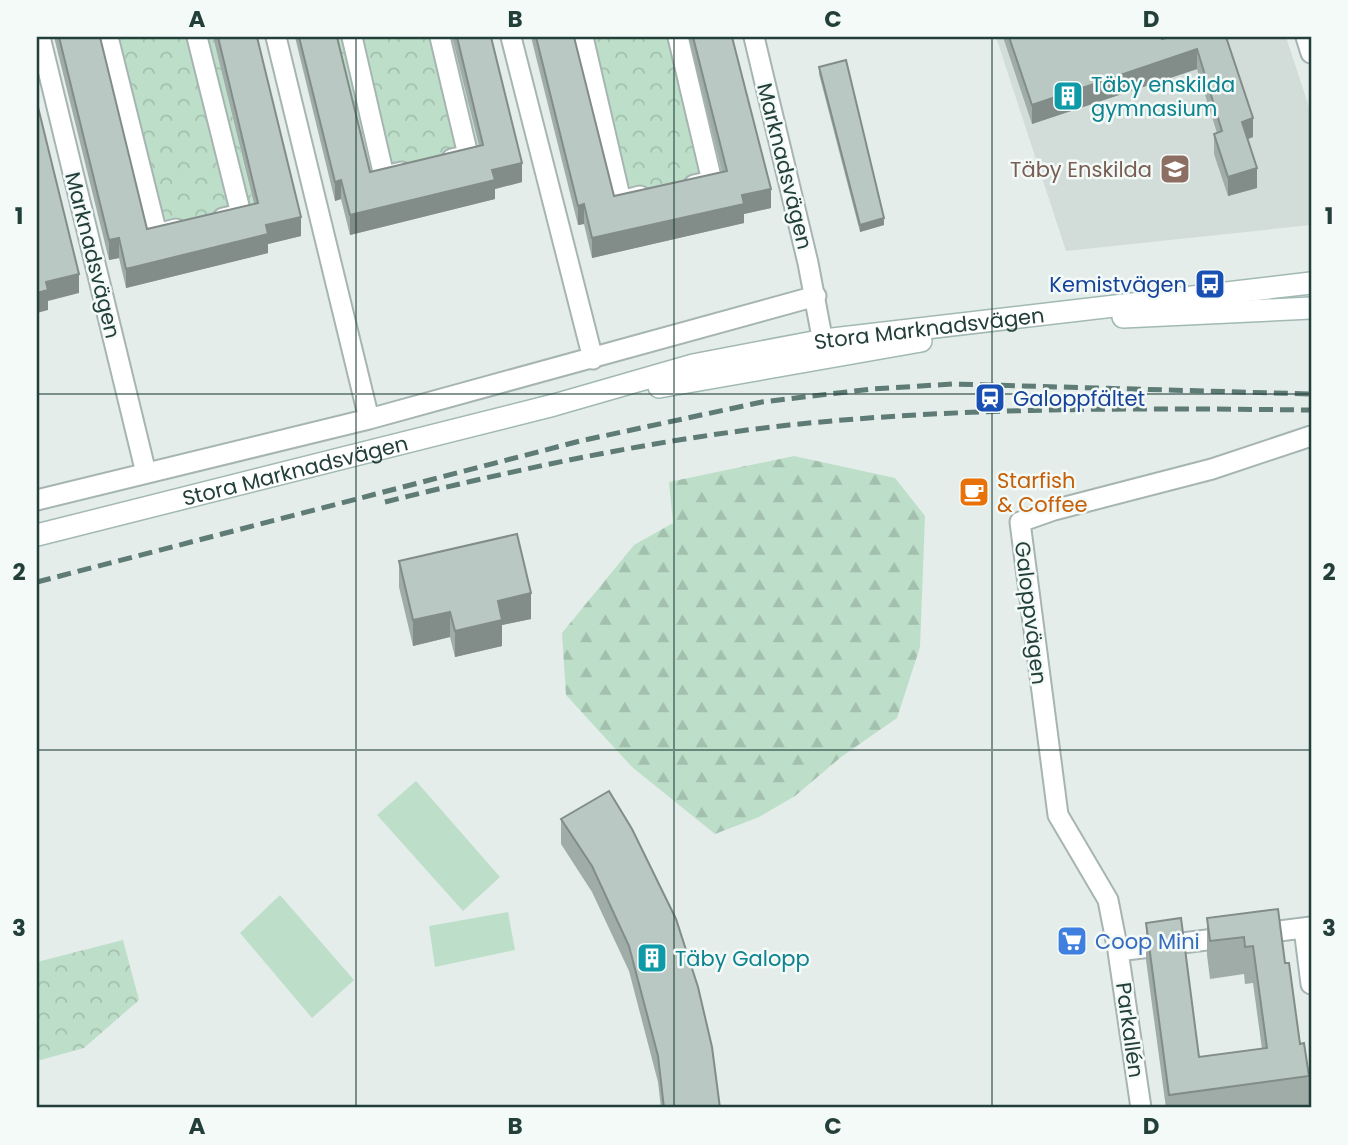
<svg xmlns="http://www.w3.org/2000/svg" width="1348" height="1145" viewBox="0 0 1348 1145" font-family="Poppins,sans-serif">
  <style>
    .built { fill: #d2ddd9 }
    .green { fill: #bddfc9 }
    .forest { fill: url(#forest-firs) }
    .park { fill: url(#park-crowns) }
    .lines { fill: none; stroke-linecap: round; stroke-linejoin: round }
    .street-casing { stroke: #a6b5b2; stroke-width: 23 }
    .secondary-casing { stroke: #a2b9b3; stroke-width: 24 }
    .street { stroke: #fff; stroke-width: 19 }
    .secondary { stroke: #fff; stroke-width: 21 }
    .rail { stroke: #5e7b75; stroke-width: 5; stroke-dasharray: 14 7; stroke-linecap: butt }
    .wall { fill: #9faca8 }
    .shaded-wall { fill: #828c88 }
    .building { fill: #b9c8c3; stroke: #828c88; stroke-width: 2 }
    .grid { fill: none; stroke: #233f3a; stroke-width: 2; stroke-opacity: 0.55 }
    .labels { text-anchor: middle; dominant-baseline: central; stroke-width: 5; stroke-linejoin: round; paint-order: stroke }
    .culture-label { font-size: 21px; fill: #0d838f; stroke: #f4faf8; text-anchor: start }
    .street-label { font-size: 21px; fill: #233f3a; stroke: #f4faf8 }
    .education-label { font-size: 21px; fill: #785e54; stroke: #f4faf8; text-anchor: end }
    .transit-label { font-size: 21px; fill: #164399; stroke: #f4faf8; text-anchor: end }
    .food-label { font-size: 21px; fill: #c56008; stroke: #f4faf8; text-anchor: start }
    .shop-label { font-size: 21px; fill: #366cbe; stroke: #f4faf8; text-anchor: start }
    .neatline { fill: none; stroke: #233f3a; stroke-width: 2.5 }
    .grid-label { font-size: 23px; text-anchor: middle; font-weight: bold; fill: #233f3a }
  </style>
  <defs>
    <pattern id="forest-firs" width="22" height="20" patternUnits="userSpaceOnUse" patternTransform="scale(1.75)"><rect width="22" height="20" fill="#bddfc9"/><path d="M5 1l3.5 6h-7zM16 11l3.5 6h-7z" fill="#a2c0ad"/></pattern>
    <pattern id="park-crowns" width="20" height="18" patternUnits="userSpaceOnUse" patternTransform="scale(1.75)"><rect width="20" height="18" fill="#bddfc9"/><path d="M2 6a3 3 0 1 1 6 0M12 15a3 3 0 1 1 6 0" fill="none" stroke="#a2c0ad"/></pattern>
  </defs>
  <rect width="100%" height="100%" fill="#e4edea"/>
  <path class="built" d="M996 37H1286L1311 113V225L1066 251Z"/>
  <path class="green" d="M416 781 500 877 463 911 377 815Z
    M280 895 354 980 312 1018 240 933Z
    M508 912 515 950 435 967 429 926Z"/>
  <path class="forest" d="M794 456 895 478 925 516 920 647 897 718 841 757 795 796 759 817 715 834 632 767 566 695 562 633 634 545 673 523 669 482Z"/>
  <path class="park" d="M96 37H213L258 222 147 248Z
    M332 37H452L483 164 370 192Z
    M569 37H689L727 190 614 216Z
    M123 940 139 1000 84 1048 37 1061V962Z"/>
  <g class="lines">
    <g class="street-casing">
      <path id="street" d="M40 37 146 473
        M108 37 157 234 176 229
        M197 37 241 214 223 218
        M276 37 369 419
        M352 37 384 176 402 172
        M440 37 468 155 452 159
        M511 37 593 359
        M583 37 621 201 640 196
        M678 37 712 181 694 185
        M754 37 808 263 825 353
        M1306 37 1311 53
        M37 500 369 419 816 296
        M1304 928 1311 984
        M1118 951 1311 927
        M1141 1108 1118 951 1108 900 1058 815 1020 522 1054 510 1212 469 1311 436"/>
    </g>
    <g class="secondary-casing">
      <g id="secondary">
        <path d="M1123 317 1311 308"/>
        <path d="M659 387 921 341"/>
        <path id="s1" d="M37 535 554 405 693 365 824 340 1311 283"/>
      </g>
    </g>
    <use href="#street" class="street"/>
    <use href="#secondary" class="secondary"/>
    <path class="rail" d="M385 502C518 469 652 440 789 425 962 407 1138 408 1311 410
      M37 582 580 441 762 402 872 389 953 384 1311 394"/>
  </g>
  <path class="wall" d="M54 37H100L147 229 254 204 213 37H257L301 236 268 244V253L126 288 119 258 109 260Z
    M295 37H337L370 172 479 146 452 37H491L522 182 495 189V199L350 235 341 199 335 201Z
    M531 37H574L614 196 722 172 689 37H732L771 208 744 214V223L592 258 584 224 578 225Z
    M1003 37H1162V39L1226 37 1253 137 1248 139 1257 188 1228 196 1214 154V134L1217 133 1197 69 1032 124Z
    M819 67 884 225 860 232 819 74Z
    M399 561 531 619 502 625V646L455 657 450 637 413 646 399 587Z
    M609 791 720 1108H661L658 1082 629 971 592 892 561 844V819Z
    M1278 909 1285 963 1300 1044 1309 1076V1108H1166L1146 960V923L1199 1057 1262 1049 1253 983 1245 984 1244 974 1210 979 1207 955V918Z"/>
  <path class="shaded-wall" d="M1197 49V69L1032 124V105Z
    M1253 118V137L1242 141V122Z
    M522 163V182L495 189V199L350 235V215L492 170Z
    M1257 168V188L1228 196V177Z
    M341 180V199L335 201V182Z
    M771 189V208L744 214V223L592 258V238L742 195Z
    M584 204V224L578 225V206Z
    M301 217V236L268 244V253L126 288V269L266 225Z
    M884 218V225L860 232V225Z
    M119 238V258L109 260V240Z
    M79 274V293L48 301V310L37 313V293L46 282Z
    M531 593V619L502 625V646L455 657V631L498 601Z
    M450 612V637L413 646V620Z"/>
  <path class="building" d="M59 37H100L147 229 258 203 218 37H257L301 217 266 225 268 234 126 269 119 238 109 240Z
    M299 37H337L370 172 483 145 457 37H491L522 163 492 170 495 180 350 215 341 180 335 182Z
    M536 37H574L614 196 727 171 693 37H732L771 189 742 195 744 204 592 238 584 204 578 206Z
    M1009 37H1162V39L1171 37H1226L1253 118 1242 122 1257 168 1228 177 1214 134 1222 131 1197 49 1032 105Z
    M846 60 884 218 860 225 819 67Z
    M37 103 79 274 46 282 48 290 37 293Z
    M517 534 531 593 498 601 502 620 455 631 450 612 413 620 399 561Z
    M609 791 632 829 676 919 698 987 712 1047 720 1108H664L658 1056 629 946 592 866 561 819Z
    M1278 909 1285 963H1289L1300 1044 1304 1043 1309 1076 1169 1095 1146 923 1181 918 1199 1057 1267 1048 1253 946 1245 947 1244 937 1210 941 1207 918Z"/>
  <path class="grid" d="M356 37V1108M674 37V1108M992 37V1108M37 394H1311M37 750H1311"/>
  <defs>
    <g id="building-square" transform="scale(1.575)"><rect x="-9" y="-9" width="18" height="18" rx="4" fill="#0f9aa8" stroke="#f4faf8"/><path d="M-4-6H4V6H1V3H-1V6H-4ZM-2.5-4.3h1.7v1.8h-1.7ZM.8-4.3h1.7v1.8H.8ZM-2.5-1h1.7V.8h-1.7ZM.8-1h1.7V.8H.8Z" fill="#fff"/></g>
    <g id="school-square" transform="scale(1.575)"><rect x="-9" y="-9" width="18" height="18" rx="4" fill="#8d6e63" stroke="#f4faf8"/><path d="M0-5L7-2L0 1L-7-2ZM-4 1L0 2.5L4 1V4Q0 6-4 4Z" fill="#fff"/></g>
    <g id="bus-square" transform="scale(1.575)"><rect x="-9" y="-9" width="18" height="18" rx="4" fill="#1a4fb4" stroke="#f4faf8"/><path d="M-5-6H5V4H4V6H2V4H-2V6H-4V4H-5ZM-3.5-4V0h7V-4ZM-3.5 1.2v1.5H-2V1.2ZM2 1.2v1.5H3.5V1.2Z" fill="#fff"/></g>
    <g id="station-square" transform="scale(1.575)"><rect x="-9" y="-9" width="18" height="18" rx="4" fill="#1a4fb4" stroke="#f4faf8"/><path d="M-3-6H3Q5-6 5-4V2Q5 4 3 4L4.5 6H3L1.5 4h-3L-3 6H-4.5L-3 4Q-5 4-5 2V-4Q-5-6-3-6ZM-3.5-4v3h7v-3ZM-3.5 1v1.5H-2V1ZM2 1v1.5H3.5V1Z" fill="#fff"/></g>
    <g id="cafe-square" transform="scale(1.575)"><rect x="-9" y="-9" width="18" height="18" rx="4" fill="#e8710a" stroke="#f4faf8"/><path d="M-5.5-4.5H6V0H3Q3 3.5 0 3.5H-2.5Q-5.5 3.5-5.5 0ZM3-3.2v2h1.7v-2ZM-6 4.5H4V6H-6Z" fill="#fff"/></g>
    <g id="supermarket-square" transform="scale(1.575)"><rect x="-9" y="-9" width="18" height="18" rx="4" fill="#3f7fe0" stroke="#f4faf8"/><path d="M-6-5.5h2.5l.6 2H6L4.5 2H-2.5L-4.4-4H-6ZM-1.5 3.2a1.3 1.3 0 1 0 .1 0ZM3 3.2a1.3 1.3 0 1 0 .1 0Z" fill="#fff"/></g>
  </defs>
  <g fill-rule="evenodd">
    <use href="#building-square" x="1068" y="96"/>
    <use href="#school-square" x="1175" y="169"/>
    <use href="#bus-square" x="1210" y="284"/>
    <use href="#station-square" x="990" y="398"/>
    <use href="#cafe-square" x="974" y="492"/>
    <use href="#supermarket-square" x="1072" y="941"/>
    <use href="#building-square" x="652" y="958"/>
  </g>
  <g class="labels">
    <g class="culture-label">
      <text x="1091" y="84">Täby enskilda<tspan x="1091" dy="24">gymnasium</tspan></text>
      <text x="675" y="958">Täby Galopp</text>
    </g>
    <g class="street-label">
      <text transform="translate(785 166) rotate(76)">Marknadsvägen</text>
      <text transform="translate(93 255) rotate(76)">Marknadsvägen</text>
      <text stroke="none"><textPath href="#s1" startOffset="917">Stora Marknadsvägen</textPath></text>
      <text stroke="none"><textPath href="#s1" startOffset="266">Stora Marknadsvägen</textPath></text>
      <text transform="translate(1031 613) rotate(83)">Galoppvägen</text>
      <text transform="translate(1130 1030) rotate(82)">Parkallén</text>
    </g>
    <g class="education-label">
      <text x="1152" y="169">Täby Enskilda</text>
    </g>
    <g class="transit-label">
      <text x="1187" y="284">Kemistvägen</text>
      <text x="1013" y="398" text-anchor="start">Galoppfältet</text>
    </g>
    <g class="food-label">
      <text x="997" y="480">Starfish<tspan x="997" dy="24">&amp; Coffee</tspan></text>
    </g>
    <g class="shop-label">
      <text x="1095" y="941">Coop Mini</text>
    </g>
  </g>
  <rect width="1348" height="1145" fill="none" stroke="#f4faf8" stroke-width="77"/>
  <rect x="38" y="38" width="1272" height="1068" class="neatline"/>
  <g class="grid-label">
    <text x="197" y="27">A</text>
    <text x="515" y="27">B</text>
    <text x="833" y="27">C</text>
    <text x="1151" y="27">D</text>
    <text x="19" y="224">1</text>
    <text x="1329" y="224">1</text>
    <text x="19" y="580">2</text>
    <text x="1329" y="580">2</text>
    <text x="19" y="936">3</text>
    <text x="1329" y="936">3</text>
    <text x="197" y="1134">A</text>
    <text x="515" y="1134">B</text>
    <text x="833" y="1134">C</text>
    <text x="1151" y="1134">D</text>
  </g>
</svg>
